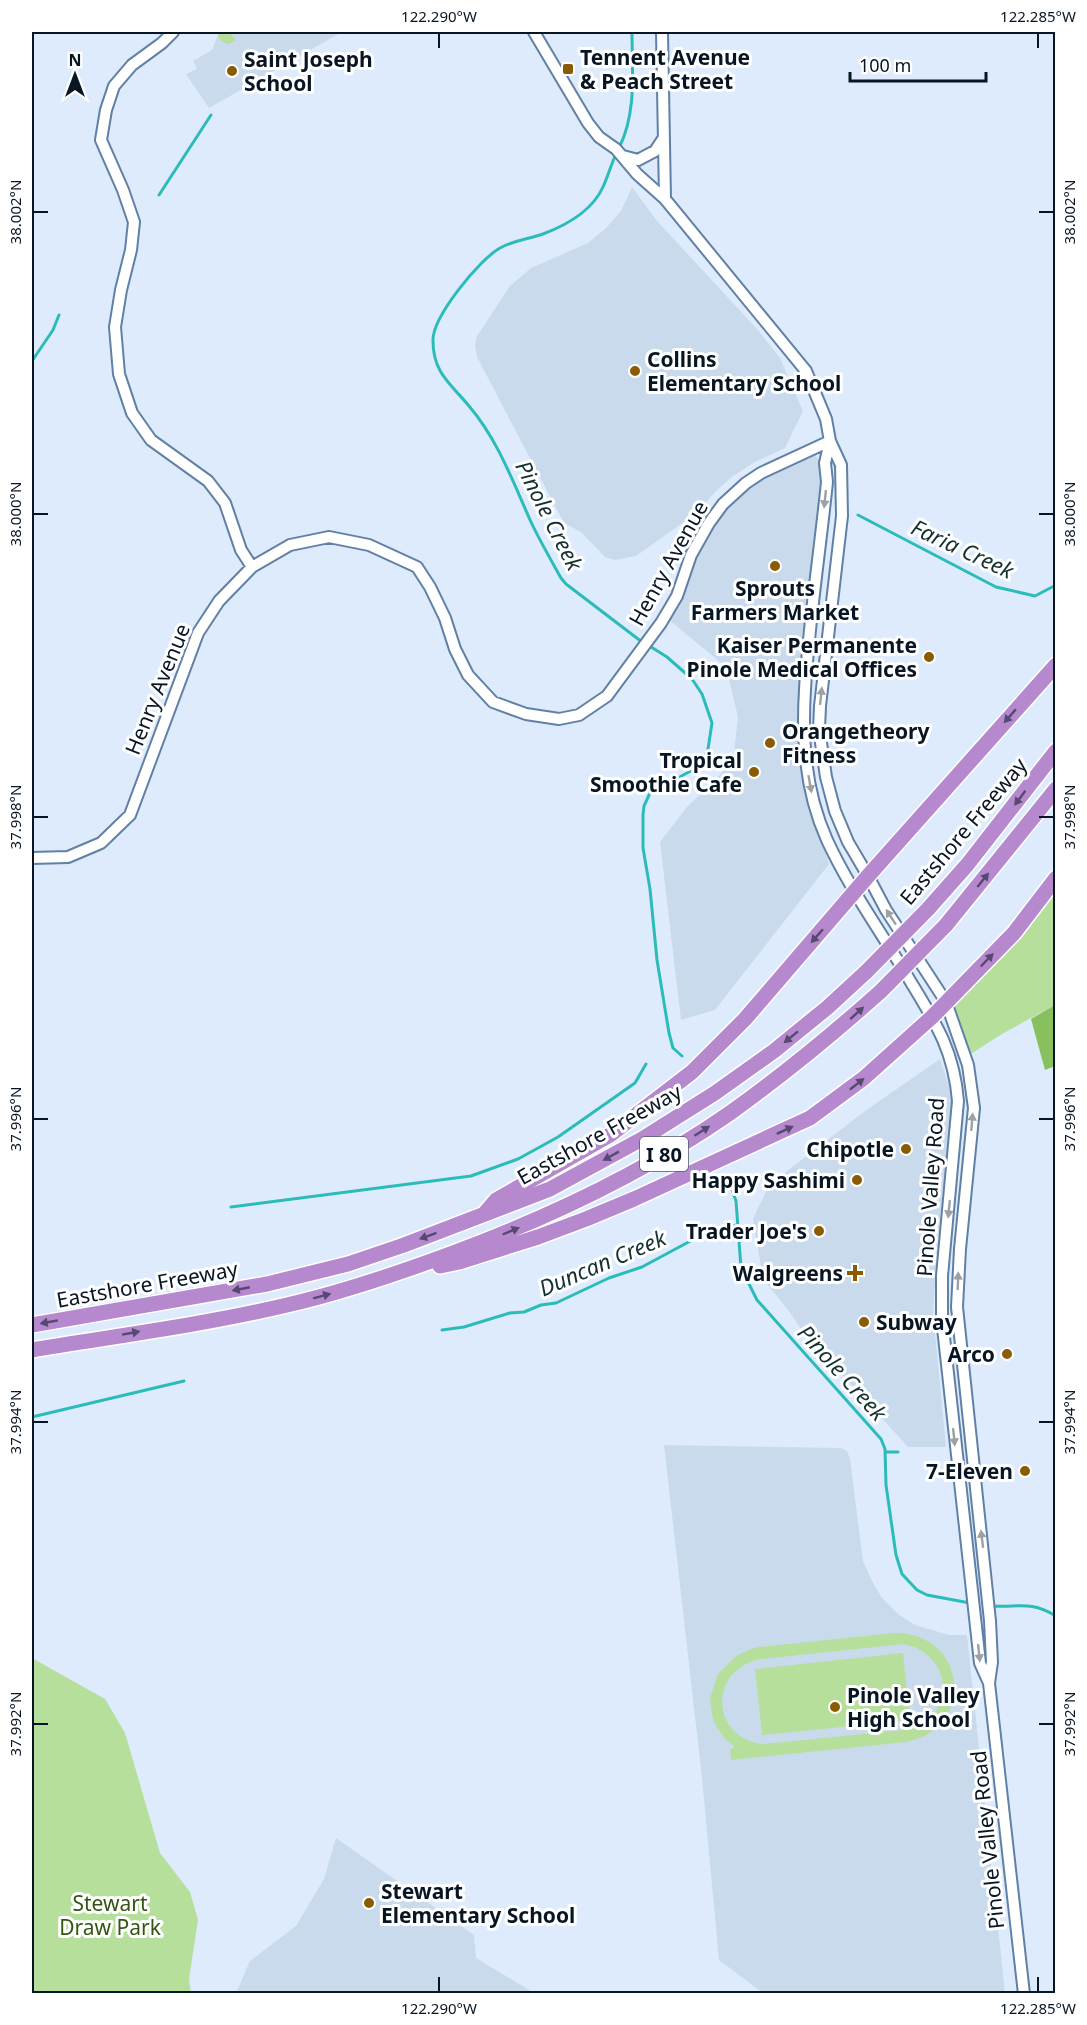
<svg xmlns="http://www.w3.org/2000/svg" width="1087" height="2025" viewBox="0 0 1087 2025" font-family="'Noto Sans',sans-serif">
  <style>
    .built { fill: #cadaed }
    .green { fill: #b6df9b; fill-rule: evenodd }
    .forest { fill: #87c05d }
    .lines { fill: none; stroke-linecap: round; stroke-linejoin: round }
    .stream { stroke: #2bbcb9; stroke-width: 3 }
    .secondary-casing { stroke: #6080a5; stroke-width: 14 }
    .highway-casing { stroke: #fff; stroke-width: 18 }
    .secondary { stroke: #fff; stroke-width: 10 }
    .highway { stroke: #b689cf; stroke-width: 15 }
    .highway-bridge-casing { stroke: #fff; stroke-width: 18; stroke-linecap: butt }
    .highway-bridge { stroke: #b689cf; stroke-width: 15 }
    .oneway { fill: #9ca1a7 }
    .oneway2 { fill: #564970 }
    .ticks { fill: none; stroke: #081523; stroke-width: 2 }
    .poi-dot { fill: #8b5b01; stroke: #fff; stroke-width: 2 }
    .labels { text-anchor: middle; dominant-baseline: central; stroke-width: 6; stroke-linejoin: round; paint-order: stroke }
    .shield { fill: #fff; stroke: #525b65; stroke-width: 1.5 }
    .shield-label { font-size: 20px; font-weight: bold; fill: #081523 }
    .poi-label { font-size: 21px; font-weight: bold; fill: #081523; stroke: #fff; text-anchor: end }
    .street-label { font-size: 21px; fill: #081523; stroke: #fff }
    .park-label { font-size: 21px; fill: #325611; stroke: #fff }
    .water-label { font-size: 22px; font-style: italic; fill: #143130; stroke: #fff }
    .neatline { fill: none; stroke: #081523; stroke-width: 2 }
    .ticks-label { font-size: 15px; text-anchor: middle; fill: #081523 }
  </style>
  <rect width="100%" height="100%" fill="#ddebfc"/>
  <path class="built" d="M219 32H342L209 108 186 74 197 69 193 61 212 50Z
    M632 187 657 221 757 329 780 358 803 411 785 448 755 462 733 476 715 492 698 512 636 556 615 560 605 557 581 532 564 523 477 357 475 345 477 336 510 286 531 268 588 243 606 228 621 211Z
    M815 455 823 464 800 723 805 789 829 864 715 1010 681 1020 660 842 687 807 733 762 738 717 726 667 669 620 710 527 756 479Z
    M940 1059 949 1086 952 1107 938 1237 933 1312 946 1447H908L803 1332 789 1311 763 1279 753 1219 769 1185 865 1111Z
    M664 1445 841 1448 847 1451 850 1459 863 1561 872 1581 882 1598 898 1614 915 1625 949 1635H967L1005 1993H763L719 1960 702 1778Z
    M336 1838 474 1935 476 1958 534 1993H236L250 1961 296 1926 324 1879Z"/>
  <path class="green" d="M220 32H229L236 40 228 44 221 41 218 36Z
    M1055 878V1005L1002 1034 966 1057 946 1002Z
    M894 1633C967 1632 977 1728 906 1742L731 1760 730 1749 735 1747 724 1738 715 1724 712 1715 710 1698 718 1674 736 1656 751 1649 759 1647ZM903 1644C955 1653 957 1720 904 1730L763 1744C710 1738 708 1669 761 1659Z
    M903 1653 910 1720 762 1735 755 1669Z
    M32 1658 105 1699 125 1733 160 1853 190 1892 198 1920 189 1979 191 1993H32Z"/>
  <path class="forest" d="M1055 1005V1066L1045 1070 1031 1019Z"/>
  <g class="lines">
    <path class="stream" d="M619 148C637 112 632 71 632 32
      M616 154C611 165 608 176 603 187 592 211 567 225 543 234 529 239 514 240 500 248 480 259 432 317 433 341 433 373 451 384 469 406 498 440 513 482 531 522 540 541 551 560 561 578L566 584 642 642
      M159 195 211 115
      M32 361 53 330 59 315
      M858 515 996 587 1035 596 1056 585
      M648 645 667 657 692 679 702 694 712 723 708 749 700 766 650 793 644 806 643 815V848L650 889 657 960 669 1033 673 1048 682 1056
      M730 1184 736 1201 741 1268 757 1300 881 1439 885 1449 886 1485 896 1555 902 1574 917 1590 927 1595 970 1603
      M231 1207 471 1176 518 1159 558 1137 635 1083 646 1064
      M442 1330 464 1327 510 1313 524 1312 541 1305 556 1303 609 1278 642 1267 709 1231 737 1225
      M32 1417 184 1381
      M885 1452H898
      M991 1606C1018 1608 1029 1600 1056 1616"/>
    <g class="secondary-casing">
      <path id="secondary" d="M173 32 162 43 132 65 114 86 106 110 101 140 123 190 134 222 131 250 121 290 115 327 119 374 132 413 151 440 208 481 225 503 241 550 252 567
        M534 32 588 123 599 137 616 149 637 174 665 199 806 371 826 419 830 441 841 465 842 516 820 706 819 729 826 777 835 811 848 842 868 876 886 910 946 1002 968 1065 974 1108 960 1249 957 1307 990 1621 992 1662 989 1683 1024 1994
        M662 32 665 199
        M623 156 638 160 655 151 663 139
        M830 441 825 463 827 482C822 531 815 581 810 630 803 702 796 771 827 840 850 890 884 936 912 984 937 1025 954 1052 958 1101L942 1276V1319L980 1663 989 1683
        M32 858 68 857 101 843 130 815 198 633 219 601 252 567 290 545 329 537 369 545 417 567 430 587 445 618 455 649 468 675 493 702 526 714 559 719 579 715 607 696 661 623 677 596 691 555 709 523 723 504 746 483 761 473 830 441"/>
    </g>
    <g class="highway-casing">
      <path id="highway" d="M928 909 967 865 1056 751
        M946 925 1056 789
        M485 1213 496 1200 610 1135 692 1072 745 1019 868 876 1056 665
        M440 1266 459 1262 538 1237 586 1219 634 1199 810 1118 864 1078 932 1017 1014 933 1056 878
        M32 1325 267 1284 348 1264 404 1245 550 1189 642 1139 715 1093 774 1051 828 1007 867 971
        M32 1350C116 1336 203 1325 287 1305 344 1292 399 1273 453 1253 550 1217 645 1172 730 1113 783 1075 833 1034 881 991"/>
    </g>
    <use href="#secondary" class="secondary"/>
    <use href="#highway" class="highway"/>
    <g class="highway-bridge-casing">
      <path id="highway-bridge" d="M867 971 928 909
        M881 991 946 925"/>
    </g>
    <use href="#highway-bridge" class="highway-bridge"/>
  </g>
  <defs><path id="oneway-solid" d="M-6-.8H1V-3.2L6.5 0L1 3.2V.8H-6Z" transform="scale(1.5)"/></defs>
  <g class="oneway">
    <use href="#oneway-solid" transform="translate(825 499) rotate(96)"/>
    <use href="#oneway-solid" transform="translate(821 696) rotate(-84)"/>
    <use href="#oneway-solid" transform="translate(810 784) rotate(80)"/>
    <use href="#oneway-solid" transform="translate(891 917) rotate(-123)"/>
    <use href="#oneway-solid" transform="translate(972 1122) rotate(-85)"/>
    <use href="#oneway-solid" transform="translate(949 1209) rotate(96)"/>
    <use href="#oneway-solid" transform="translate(958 1281) rotate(-88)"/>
    <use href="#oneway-solid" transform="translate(954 1437) rotate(84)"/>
    <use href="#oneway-solid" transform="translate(982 1539) rotate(-97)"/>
    <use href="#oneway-solid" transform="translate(979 1653) rotate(84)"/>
  </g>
  <g class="oneway2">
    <use href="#oneway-solid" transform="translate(1010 716) rotate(131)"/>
    <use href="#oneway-solid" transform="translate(1020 798) rotate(127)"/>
    <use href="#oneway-solid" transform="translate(983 880) rotate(-51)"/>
    <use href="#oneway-solid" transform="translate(817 936) rotate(131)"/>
    <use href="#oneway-solid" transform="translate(987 960) rotate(-46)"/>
    <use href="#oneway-solid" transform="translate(857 1013) rotate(-42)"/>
    <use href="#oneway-solid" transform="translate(791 1037) rotate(141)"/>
    <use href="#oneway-solid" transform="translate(857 1084) rotate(-38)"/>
    <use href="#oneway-solid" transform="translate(785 1130) rotate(-25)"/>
    <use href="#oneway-solid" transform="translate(702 1131) rotate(-32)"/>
    <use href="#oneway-solid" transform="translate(611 1156) rotate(151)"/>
    <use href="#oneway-solid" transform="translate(511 1231) rotate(-23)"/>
    <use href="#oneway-solid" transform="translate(428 1236) rotate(160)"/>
    <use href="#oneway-solid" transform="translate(241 1289) rotate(169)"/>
    <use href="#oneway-solid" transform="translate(322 1296) rotate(-15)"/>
    <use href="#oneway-solid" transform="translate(49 1322) rotate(170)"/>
    <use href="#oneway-solid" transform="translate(131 1333) rotate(-10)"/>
  </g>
  <path class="ticks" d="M439 33V48M1038 33V48M33 212H48M1039 212H1054M33 514H48M1039 514H1054M33 817H48M1039 817H1054M33 1119H48M1039 1119H1054M33 1422H48M1039 1422H1054M33 1724H48M1039 1724H1054M439 1977V1992M1038 1977V1992"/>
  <g class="poi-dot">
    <rect x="562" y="63" width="12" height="12" rx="3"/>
    <circle cx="232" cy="71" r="6"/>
    <circle cx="635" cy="371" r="6"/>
    <circle cx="775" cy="566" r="6"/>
    <circle cx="929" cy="657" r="6"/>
    <circle cx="770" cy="743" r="6"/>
    <circle cx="754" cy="772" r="6"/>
    <circle cx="906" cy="1149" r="6"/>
    <circle cx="857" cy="1180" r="6"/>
    <circle cx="819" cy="1231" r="6"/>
    <path d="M852 1264h6v6h6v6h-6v6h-6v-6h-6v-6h6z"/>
    <circle cx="864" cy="1322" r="6"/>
    <circle cx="1007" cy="1354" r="6"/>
    <circle cx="1025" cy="1471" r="6"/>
    <circle cx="835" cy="1707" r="6"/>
    <circle cx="369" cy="1903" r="6"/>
  </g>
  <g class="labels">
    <rect class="shield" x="640" y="1137" width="48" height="34" rx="4.5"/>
    <g class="shield-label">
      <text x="664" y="1154">I 80</text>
    </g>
    <g class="poi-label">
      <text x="580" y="57" text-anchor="start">Tennent Avenue<tspan x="580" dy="24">&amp; Peach Street</tspan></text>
      <text x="244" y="59" text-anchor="start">Saint Joseph<tspan x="244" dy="24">School</tspan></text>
      <text x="647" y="359" text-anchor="start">Collins<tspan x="647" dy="24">Elementary School</tspan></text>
      <text x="775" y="588" text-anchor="middle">Sprouts<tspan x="775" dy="24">Farmers Market</tspan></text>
      <text x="917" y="645">Kaiser Permanente<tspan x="917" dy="24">Pinole Medical Offices</tspan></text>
      <text x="782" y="731" text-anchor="start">Orangetheory<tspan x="782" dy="24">Fitness</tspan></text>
      <text x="742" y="760">Tropical<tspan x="742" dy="24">Smoothie Cafe</tspan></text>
      <text x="894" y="1149">Chipotle</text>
      <text x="845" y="1180">Happy Sashimi</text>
      <text x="807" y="1231">Trader Joe's</text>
      <text x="843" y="1273">Walgreens</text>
      <text x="876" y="1322" text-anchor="start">Subway</text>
      <text x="995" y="1354">Arco</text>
      <text x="1013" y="1471">7-Eleven</text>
      <text x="847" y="1695" text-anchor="start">Pinole Valley<tspan x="847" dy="24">High School</tspan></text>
      <text x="381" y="1891" text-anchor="start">Stewart<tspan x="381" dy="24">Elementary School</tspan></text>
    </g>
    <g class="street-label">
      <text transform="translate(668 563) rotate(-61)">Henry Avenue</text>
      <text transform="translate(157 689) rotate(-68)">Henry Avenue</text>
      <text transform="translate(963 831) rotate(-50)">Eastshore Freeway</text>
      <text transform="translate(599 1134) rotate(-29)">Eastshore Freeway</text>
      <text transform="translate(930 1187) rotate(-86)">Pinole Valley Road</text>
      <text transform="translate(147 1284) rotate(-10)">Eastshore Freeway</text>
      <text transform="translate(987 1840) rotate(-96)">Pinole Valley Road</text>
    </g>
    <g class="park-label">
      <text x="110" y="1903">Stewart<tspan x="110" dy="24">Draw Park</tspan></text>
    </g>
    <g class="water-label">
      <text transform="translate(550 515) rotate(63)">Pinole Creek</text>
      <text transform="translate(963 548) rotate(25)">Faria Creek</text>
      <text transform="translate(602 1262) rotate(-23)">Duncan Creek</text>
      <text transform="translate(843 1372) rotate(48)">Pinole Creek</text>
    </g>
  </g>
  <rect width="1087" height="2025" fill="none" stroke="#ffffff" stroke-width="66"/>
  <g transform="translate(75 75)" stroke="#ffffff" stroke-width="4.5" paint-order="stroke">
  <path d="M0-4.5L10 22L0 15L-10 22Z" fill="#081523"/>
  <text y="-9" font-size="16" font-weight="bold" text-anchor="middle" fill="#081523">N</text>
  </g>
  <path d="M850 72v9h136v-9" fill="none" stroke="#081523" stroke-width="3"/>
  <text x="859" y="72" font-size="18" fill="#081523" stroke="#ffffff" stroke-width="4.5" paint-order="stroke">100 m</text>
  <rect x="33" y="33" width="1021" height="1959" class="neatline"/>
  <g class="ticks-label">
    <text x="439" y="22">122.290°W</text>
    <text x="1038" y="22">122.285°W</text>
    <text transform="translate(16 212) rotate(-90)" y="5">38.002°N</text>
    <text transform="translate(1070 212) rotate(-90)" y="5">38.002°N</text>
    <text transform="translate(16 514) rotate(-90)" y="5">38.000°N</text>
    <text transform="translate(1070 514) rotate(-90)" y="5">38.000°N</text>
    <text transform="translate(16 817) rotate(-90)" y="5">37.998°N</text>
    <text transform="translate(1070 817) rotate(-90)" y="5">37.998°N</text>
    <text transform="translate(16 1119) rotate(-90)" y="5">37.996°N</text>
    <text transform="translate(1070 1119) rotate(-90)" y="5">37.996°N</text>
    <text transform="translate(16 1422) rotate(-90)" y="5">37.994°N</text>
    <text transform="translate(1070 1422) rotate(-90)" y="5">37.994°N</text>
    <text transform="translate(16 1724) rotate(-90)" y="5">37.992°N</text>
    <text transform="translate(1070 1724) rotate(-90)" y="5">37.992°N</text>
    <text x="439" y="2014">122.290°W</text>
    <text x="1038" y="2014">122.285°W</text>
  </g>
</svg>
